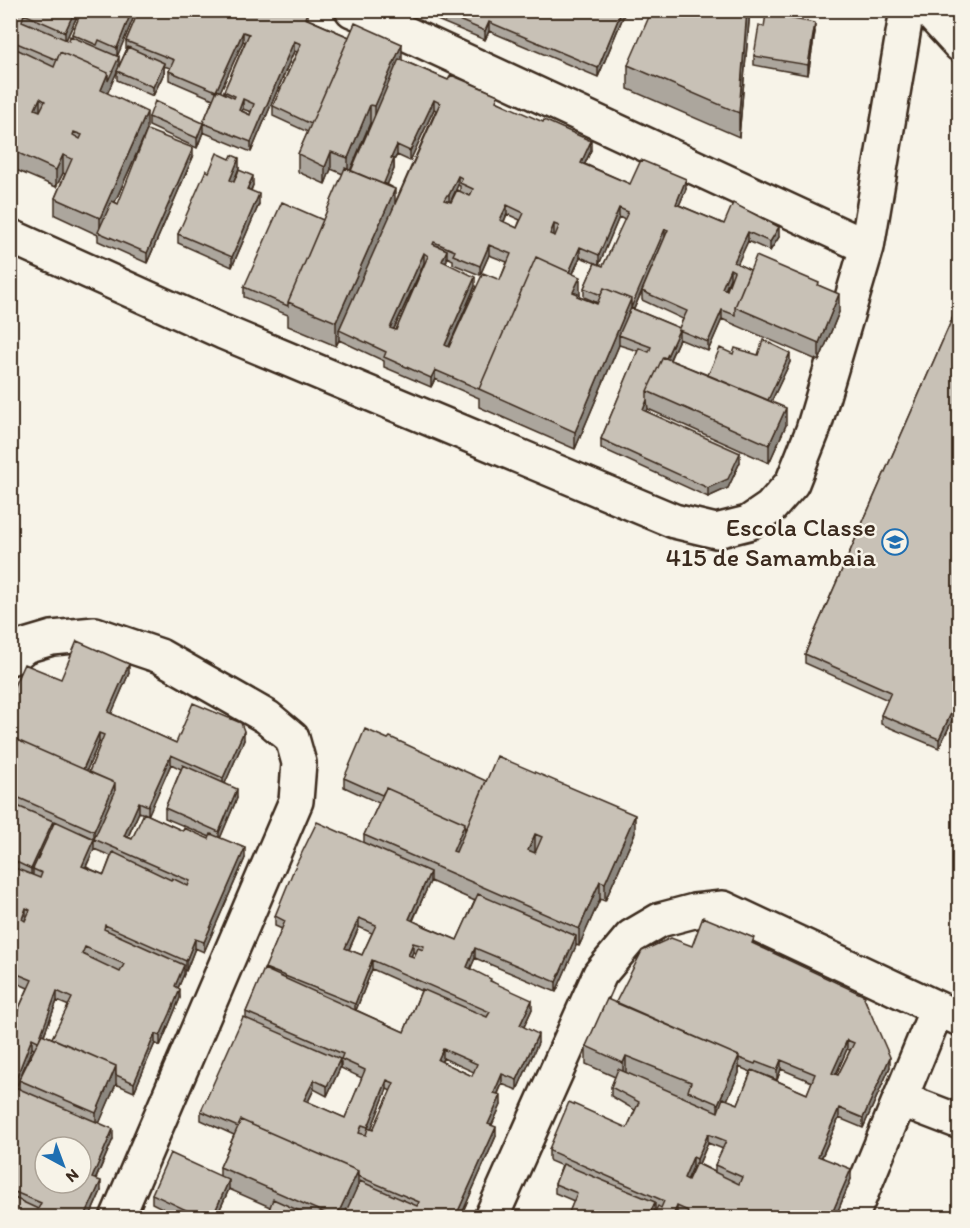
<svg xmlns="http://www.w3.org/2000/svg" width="970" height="1228" viewBox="0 0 970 1228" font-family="Itim,sans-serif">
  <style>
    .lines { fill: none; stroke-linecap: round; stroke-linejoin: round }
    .street-casing { stroke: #3b2a1e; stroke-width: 38 }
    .street { stroke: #f7f3e8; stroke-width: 33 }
    .wall { fill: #aca69d; stroke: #3b2a1e; stroke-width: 1.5; fill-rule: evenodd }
    .shaded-wall { fill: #8c877f; stroke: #3b2a1e; stroke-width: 1.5 }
    .building { fill: #c8c1b6; stroke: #3b2a1e; stroke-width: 1.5; fill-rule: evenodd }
    .labels { text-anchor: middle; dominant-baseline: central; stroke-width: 5; stroke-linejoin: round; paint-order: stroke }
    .poi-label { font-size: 26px; fill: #3b2a1e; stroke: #f7f3e8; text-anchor: end }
  </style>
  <rect width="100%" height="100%" fill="#f7f3e8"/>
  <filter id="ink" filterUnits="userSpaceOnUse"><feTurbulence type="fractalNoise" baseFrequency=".0167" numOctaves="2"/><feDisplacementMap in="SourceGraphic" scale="12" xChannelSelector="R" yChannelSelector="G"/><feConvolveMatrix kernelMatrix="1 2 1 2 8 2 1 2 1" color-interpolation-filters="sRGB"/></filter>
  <g filter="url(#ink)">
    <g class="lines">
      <g class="street-casing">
        <path id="street" d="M352 10 394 28 867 247
          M928 10 960 45
          M10 236 223 332 674 521 716 531 748 523 770 508 792 483 813 430 867 247 907 10
          M10 658 25 646 52 638 95 634 160 656 267 717 292 738 299 763 296 801 117 1218
          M900 1099 960 1122
          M491 1218 600 974 631 937 660 920 694 911 723 908 960 1019
          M851 1218 937 1009"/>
      </g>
      <use href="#street" class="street"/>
    </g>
    <path class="wall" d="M10 10H80L66 40 69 41 72 37V34L82 10H308V19L498 102 591 150 585 164 630 184 686 189 679 205 724 224 779 237 770 251 748 241 737 264 750 270 819 285 839 312 819 361 722 319 708 351 679 339 670 360 708 375 733 354 758 355 790 362 771 402 786 425 769 463 648 409 646 411 740 462 728 488 708 497 601 448V439L638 351 619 345 575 449 479 407V398L435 379 431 387 384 367V361L339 340 336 346 288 326V315L244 297V287L323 220 343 174 331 169 325 184 298 172V154L308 132 273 116V106L297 52 294 51 251 152 203 132 197 148 149 126V117L203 123 213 99 169 80V71L170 68 164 66V73L153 96 117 80V71L107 93 147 130 115 202 118 204 193 157 147 263 98 241V235L55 215V198L65 174 63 173 56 187 16 170 14 175 10 174ZM135 14 137 15 126 41V51L118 68 117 56ZM243 41 245 42 224 91V93L220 92ZM243 109 251 112 250 115 242 111ZM434 109 436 110 395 203 392 188 387 185 394 169V160L397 155 410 161ZM370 123H371L351 171ZM458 185 460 186V191L451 202H450ZM507 214 520 220 517 228 504 222ZM619 217 625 220 603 266 599 264ZM661 248 642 291V300L683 319 679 328 634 309ZM489 255 507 262 500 280 449 347 475 286 446 263 447 257 453 260V264L480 275ZM580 257 595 263 584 288V297L598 303 597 304 579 297 580 295 573 274ZM424 263H425L396 330 394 329ZM730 278 731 279 727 290 726 289Z
      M436 10H626L598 77 489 31 485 40 437 20V11Z
      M750 10 739 137 628 89V65Z
      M764 27 815 32 808 75 754 65V56Z
      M239 168 234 182 253 185 251 191 259 204 232 267 178 243V234L209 172Z
      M960 301V704L939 748 881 724V715L888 700 805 663V654Z
      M129 673 111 714 176 743 244 740 225 783 237 798 220 838 245 858 204 952 195 948 186 971 184 970V974L178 988 180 998 160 1046 155 1043 134 1092 116 1084 99 1123 113 1139 96 1179 101 1191 89 1218H10V1028L28 988 10 980V695L61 679ZM99 742 101 743 89 772 86 771ZM171 764 181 769 165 808V818L210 837 209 839 183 831 148 815ZM139 812 144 814 132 839 128 837ZM94 849 111 856 104 875 86 867ZM57 1001 69 1006 52 1038 44 1035ZM32 1048 34 1049 20 1077ZM19 1080V1089L16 1087Z
      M344 778 486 781 635 833 605 901 600 899 579 946 576 945 556 992 475 958 470 969 491 981 532 1009 524 1027 538 1043 517 1090 502 1084 498 1094 501 1105 492 1125 496 1136 460 1218H266L270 1207 229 1189 216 1218H170L172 1213 152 1203V1194L220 1176V1167L234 1135 201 1120V1111L246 1018V1012L282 929 275 926V916L364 843V835L379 803 344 787ZM430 881 475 901 457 940 413 921ZM359 927 372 933 362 955 349 950ZM413 952 416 953 414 957 411 956ZM372 969 421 991 404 1032 356 1010ZM443 1058 474 1072 472 1076 442 1062ZM340 1062H341V1068L362 1078 345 1118 308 1102 314 1089 327 1096 340 1068ZM387 1089 391 1091 373 1130 371 1129Z
      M754 945 865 1000 890 1067 863 1128 839 1118 822 1157 851 1179 835 1218H682L677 1215 676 1218H568V1215L574 1201 555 1193V1184L562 1166 550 1161 549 1159V1149L627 1128 635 1110 611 1096V1087L615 1077 586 1064V1046L616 1002 692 946ZM847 1049 850 1050 838 1075H836ZM739 1067 751 1072 738 1104 727 1100 739 1073ZM781 1069 812 1082 807 1094 757 1072 777 1080ZM708 1143 723 1149 715 1165V1172L699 1164Z"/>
    <path class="shaded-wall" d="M75 10H80L65 42V32Z
      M132 10H135V14L117 57V48Z
      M622 10H626L598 77V68Z
      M747 10H750L739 137V113Z
      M489 22V31L485 40V31Z
      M815 23V32L808 75V65Z
      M243 32V41L216 101V91Z
      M294 41V51L251 152V142Z
      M402 44V61L375 124V106Z
      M119 57V67L101 108V90L108 73Z
      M164 63V73L153 96V87Z
      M40 98V116L35 109Z
      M243 99V109L239 120V110Z
      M434 100V109L410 161V151Z
      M370 105V123L348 176V158Z
      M147 112V130L101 233H100V218Z
      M203 123V132L197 148V138Z
      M591 141V150L581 172V163Z
      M397 145V155L394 160V169L384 192V183L391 158Z
      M193 148V157L147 263V253Z
      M16 152V170L14 175V157Z
      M331 152V169L325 184V167Z
      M63 155V173L56 187V170Z
      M239 158V168L230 190V180Z
      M253 176V185L247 199V189Z
      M458 176V185L449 205V195Z
      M686 179V189L676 213V204Z
      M395 189V214L339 330V340L336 346V322Z
      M259 194V204L232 267V257Z
      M507 205V214L500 230V220Z
      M619 208V217L599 265V255Z
      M554 224V234L550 243V234Z
      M779 227V237L770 251V242Z
      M665 229V238L622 336 619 335V345L575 449V432L631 299Z
      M748 232V241L734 272V262Z
      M489 245V255L480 275V266Z
      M580 247V257L566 289V279Z
      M447 250V260L442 270V261Z
      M424 253V263L390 337V328Z
      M730 269V278L722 297V288Z
      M475 277V286L445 355V345Z
      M580 277V295L578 299 573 292Z
      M839 294V312L819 361V343Z
      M722 310V319L708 351V342Z
      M679 330V339L654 394 651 392Z
      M790 353V362L764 417V407Z
      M435 370V379L431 387V378Z
      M647 400 648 409 643 419V410Z
      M786 408V425L769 463V445Z
      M740 453V462L728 488 708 497V488Z
      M129 664V673L108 722V712Z
      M960 694V704L939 748V739Z
      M244 731V740L223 788V778Z
      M99 733V742L80 786V777Z
      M171 755V764L148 816V806Z
      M115 783V801L94 839V831Z
      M237 789V798L219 841V832Z
      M139 802V812L124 845V836Z
      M635 815V833L605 901V883Z
      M53 821V830L33 869V874L31 878V869Z
      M465 823V841L453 869V851Z
      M535 834V852L528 868V850Z
      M94 839V849L82 875V866Z
      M245 848V858L204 952V942Z
      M430 872V882L409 928V919Z
      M600 881V899L579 946V929Z
      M26 908V918L22 929V919Z
      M359 918V927L345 958V948Z
      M576 936V946L556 992V982Z
      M195 939V948L186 971V961Z
      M413 943V952L408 964V955Z
      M475 948V958L467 977V967Z
      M372 960V969L355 1013V1004Z
      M184 965V974L175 995V986Z
      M180 989V998L160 1046V1036Z
      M57 991V1001L38 1050V1041Z
      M532 1000V1009L520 1035V1025Z
      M155 1034V1043L134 1092V1083Z
      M538 1034V1043L517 1090V1080Z
      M32 1038V1048L13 1095V1086Z
      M847 1040V1049L832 1083V1073Z
      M443 1049V1058L438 1069V1060Z
      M626 1056V1074L623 1081V1063Z
      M739 1056V1073L718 1121V1104Z
      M890 1057V1067L863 1128V1118Z
      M340 1059V1068L327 1096V1086Z
      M781 1060V1069L777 1080V1070Z
      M116 1066V1084L96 1131V1113Z
      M502 1074V1084L494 1102V1093Z
      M314 1080V1089L304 1110V1100Z
      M387 1080V1089L368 1137V1127Z
      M501 1095V1105L488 1133V1124Z
      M839 1108V1118L818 1165V1156Z
      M496 1127V1136L460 1218H455Z
      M113 1129V1139L92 1187V1178Z
      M708 1134V1143L697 1168V1159Z
      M693 1157V1167L684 1187V1178Z
      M851 1169V1179L835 1218H830Z
      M358 1171V1189L345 1218H336Z
      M229 1180V1189L216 1218H212Z
      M101 1181V1191L89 1218H84Z
      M655 1202V1211L652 1218H648Z
      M677 1206V1215L676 1218H672Z"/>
    <path class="building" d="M10 10H75L65 32 24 14 22 21 69 41 70 36 119 57 108 81V73L60 52 57 60 12 41 10 46V34L15 36 17 32 10 29Z
      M82 10H132L117 48 99 40 97 45 72 34Z
      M139 10H308L305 18 349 37 311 124 273 106 301 44 294 41 251 142 203 123 217 90 234 98 235 96 224 91 249 34 243 32 216 91 169 71 174 60 126 41ZM243 99 254 104 250 115 239 110Z
      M622 10 598 68 489 22 485 31 437 11Z
      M652 10H747L739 113 628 65Z
      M766 14 815 23 808 65 754 56 759 25 764 27Z
      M355 23 402 44 375 106 370 105 348 158 331 152 325 167 298 154Z
      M10 46 54 67 60 52 108 73 101 90 147 112 100 218 55 198 72 159 63 155 56 170 16 152 14 157 10 156ZM40 98 45 101 40 111 35 109ZM74 132 82 135 80 139 73 135Z
      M128 47 164 63 153 87 117 71Z
      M399 59 448 80 451 75 498 95 496 101 543 122 544 120 591 141 581 163 630 184 641 160 686 179 676 204 724 224 733 203 779 227 770 242 748 232 734 262 750 270 735 307V315L722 310 708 342 679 330 666 358 663 357 647 391V400L643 410 740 453 728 479 708 488 601 439 639 348 649 352 651 347 619 335 631 308 679 328 687 311 642 291 668 230 665 229 631 308V299L604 288 601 295 584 288 595 263 603 266 628 212 619 208 599 255 580 247 569 272 536 257 479 389 435 370 431 378 384 357 386 352 339 330 440 103 434 100 410 151 397 145 391 158 394 159 384 183 392 187V188L351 171ZM458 176 462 178 460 183 473 189 470 196 457 190 451 202 444 200 447 195H449ZM507 205 524 213 517 228 500 220ZM554 224 559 226 555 236 550 234ZM434 242 455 251 453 255 480 266 489 245 511 254 500 280 483 273 449 347 445 345 475 277 442 261 447 250 433 244ZM424 253 428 256 396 330 390 328ZM730 269 734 271 727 290 722 288Z
      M155 101 203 123 197 138 149 117Z
      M147 130 193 148 147 253 98 232 112 201 118 204Z
      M217 153 230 159 232 155 239 158 230 180 234 182 239 170 253 176 247 189 259 194 232 257 178 234 206 170 209 172Z
      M345 168 395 189 336 322 288 302Z
      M282 202 323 220 288 302V306L244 287Z
      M756 256 819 283 818 285 839 294 819 343 735 307Z
      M536 257 580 277 573 292 578 294 577 296 597 304 604 288 631 299 575 432 479 389Z
      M960 301V694L939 739 881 715 891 692 805 654Z
      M763 340 790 353 768 400 708 375 720 348 733 354 735 348 758 355Z
      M663 357 786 408 769 445 647 391Z
      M77 641 129 664 108 712 176 743 193 703 241 723 244 731 223 778 171 755 148 806 139 802 124 836 132 839 144 813 183 831 184 828 209 839 211 834 245 848 204 942 195 939 186 961 105 925 104 929 184 965 175 986 180 989 170 1014 160 1036 155 1034 134 1083 116 1075V1066L52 1038 72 998 57 991 39 1040 38 1041 32 1038 13 1086 10 1085V1028L32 980 10 971V866L40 878 42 873 33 869 55 821 94 839 115 792V783L89 772 104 735 99 733 83 769 10 737V695L24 664 61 679ZM94 839 190 881 188 886 172 878 171 880 113 852 104 875 82 866ZM26 908 30 910 25 921 22 919ZM85 947 124 964 120 972 82 954Z
      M365 729 388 739 390 737 486 781 465 831V823L386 788 382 795 344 778Z
      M10 737 115 783 94 831 10 794Z
      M497 756 635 815 605 883 600 881 579 929 364 835 386 788 465 823 453 851 456 852ZM535 834 542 837 535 853 528 850Z
      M183 765 237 789 219 832 165 808Z
      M10 803 53 821 31 869 10 859Z
      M317 822 430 872 409 919 426 927 457 940 478 894 576 936 556 982 475 948 467 967 491 979 490 981 532 1000 520 1025 538 1034 517 1080 502 1074 494 1093 501 1095 488 1124 496 1127 455 1218H343L360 1181 417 1206 419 1202 358 1176V1171L241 1120 238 1127 201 1111 243 1017 340 1059 327 1086 314 1080 304 1100 345 1118 365 1070 341 1059 343 1054 246 1012 264 969 404 1032 422 989 487 1017 490 1012 372 960 355 1004 265 968 285 921 275 916 294 869ZM359 918 376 925 362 955 345 948ZM413 943 424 946 423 950 418 948 414 957 408 955ZM443 1049 477 1064 472 1076 438 1060ZM387 1080 394 1083 373 1130 368 1128 366 1135 359 1133 362 1125 368 1127Z
      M703 917 754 938 752 943 865 996 864 998 890 1057 863 1118 839 1108 818 1156 851 1169 830 1218H686L688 1211 677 1206 672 1218H652L658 1206 661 1208 664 1201 550 1151 549 1149 569 1102 627 1128 639 1102 611 1087 618 1069 718 1112 723 1098 738 1104 752 1070 807 1094 815 1074 781 1060 777 1070 756 1062 755 1064 739 1058V1056L616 1002 642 951 671 938 692 946ZM847 1040 854 1043 838 1075 832 1073ZM708 1134 726 1141 715 1165 742 1177 739 1184 696 1163 688 1180 684 1178 693 1157 697 1159Z
      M607 999 739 1056 718 1104 688 1091 691 1082 626 1056 623 1063 586 1046Z
      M42 1034 116 1066 96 1113 19 1080Z
      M10 1085 113 1129 92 1178 101 1181 84 1218H10V1196L38 1209 41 1203 10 1190ZM45 1147H81V1183H45Z
      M241 1120 358 1171 336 1218 220 1167Z
      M170 1153 229 1180 212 1218H203L152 1194Z
      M563 1164 655 1202 648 1218H573L568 1215 577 1193 555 1184Z
      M273 1199 315 1218H266Z
      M173 1211 187 1218H170Z"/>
  </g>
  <defs>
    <g id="school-ring" transform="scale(1.35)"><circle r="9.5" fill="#f7f3e8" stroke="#1f6fb2" stroke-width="1.5"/><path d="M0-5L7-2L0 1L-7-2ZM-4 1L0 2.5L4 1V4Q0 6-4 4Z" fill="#1f6fb2"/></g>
  </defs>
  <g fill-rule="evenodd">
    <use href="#school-ring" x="895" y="542"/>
  </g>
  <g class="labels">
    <g class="poi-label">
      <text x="876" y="527">Escola Classe<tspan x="876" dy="30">415 de Samambaia</tspan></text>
    </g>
  </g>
  <rect width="970" height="1228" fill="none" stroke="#f7f3e8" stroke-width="36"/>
  <rect x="18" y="18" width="934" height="1192" fill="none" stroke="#3b2a1e" stroke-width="2" filter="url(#ink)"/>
  <g transform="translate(63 1165) rotate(139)"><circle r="28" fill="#f7f3e8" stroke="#aca397" stroke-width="1.5"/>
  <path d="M0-4.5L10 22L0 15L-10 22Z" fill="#1f6fb2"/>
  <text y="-9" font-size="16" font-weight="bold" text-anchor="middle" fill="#3b2a1e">N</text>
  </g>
</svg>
